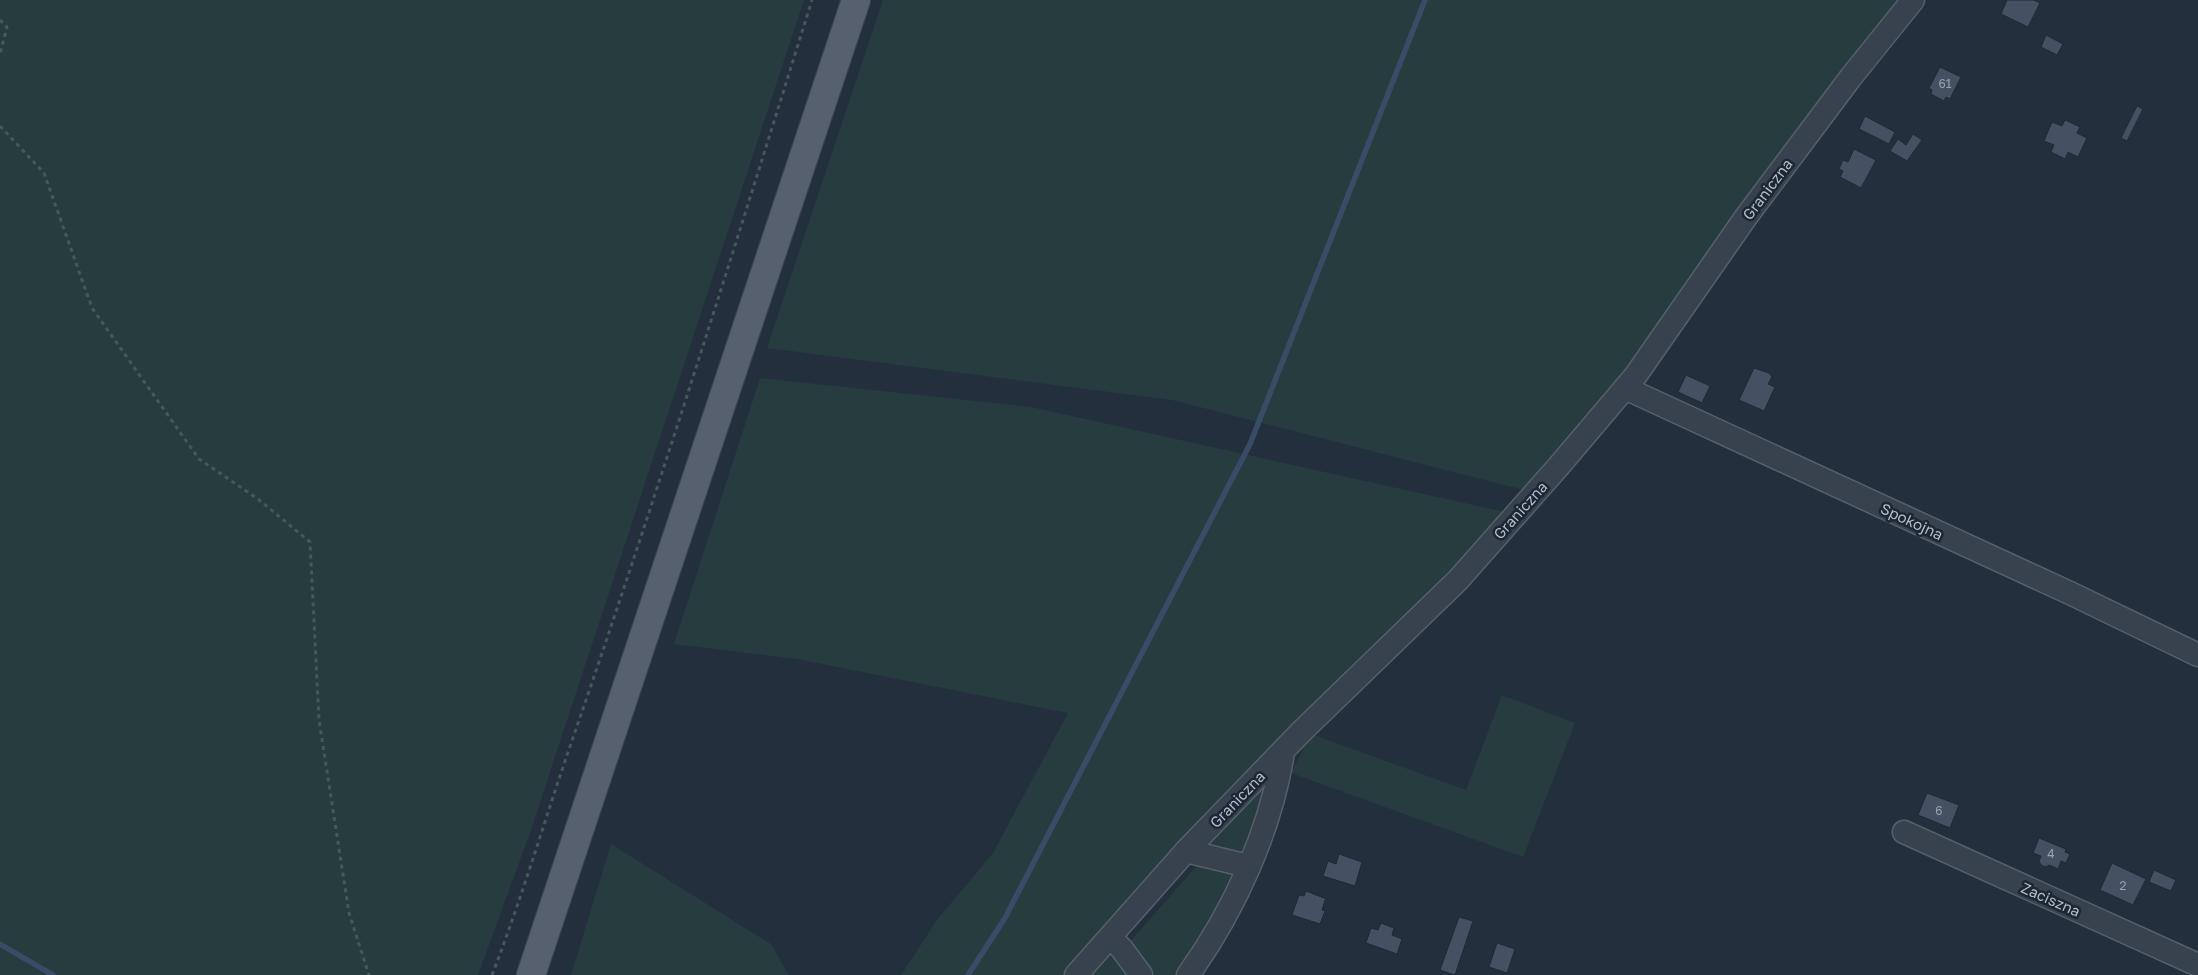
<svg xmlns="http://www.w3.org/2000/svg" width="2198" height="975" viewBox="0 0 2198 975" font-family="'Golos Text',sans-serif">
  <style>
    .green { fill: #263c3f }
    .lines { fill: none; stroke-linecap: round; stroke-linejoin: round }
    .stream { stroke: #394c67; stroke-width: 5.5 }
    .building { fill: #455162; stroke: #1f2835 }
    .minor-casing { stroke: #565f6c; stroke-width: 25 }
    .major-casing { stroke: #414a57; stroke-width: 30 }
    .path { stroke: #44595c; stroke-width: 3; stroke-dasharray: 4 4; stroke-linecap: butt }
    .minor { stroke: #38414e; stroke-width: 22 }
    .major { stroke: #56606e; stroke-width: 28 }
    .labels { text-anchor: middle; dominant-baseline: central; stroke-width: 5; stroke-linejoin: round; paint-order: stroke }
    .number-label { font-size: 12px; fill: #98a1af }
    .street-label { font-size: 15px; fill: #b4bcc9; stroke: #1d2633 }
  </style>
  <rect width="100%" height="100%" fill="#242f3e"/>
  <path class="green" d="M0 0H804L530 833 478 975H0Z
    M883 0H1900L1621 380 1528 491 1172 400 767 348Z
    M760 378 1031 407 1510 513 1066 975H901L937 920 993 853 1068 713 797 659 674 644Z
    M1502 695 1575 723 1523 857 1291 773 1311 734 1466 790Z
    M1267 779 1274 784 1244 855 1193 848Z
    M611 844 771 944 789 975H571Z
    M1201 861 1240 869 1178 975H1150L1128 944Z
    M1108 951 1116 957 1132 975H1083Z"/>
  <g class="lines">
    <path class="stream" d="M0 944 53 975
      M968 975 1005 918 1250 444 1425 0"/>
  </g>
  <path class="building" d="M2007 0H2034L2040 3 2028 27 2001 14Z
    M2046 35 2063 44 2057 55 2041 47Z
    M1940 67 1961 77 1950 99 1946 97 1944 101 1931 94 1932 90 1929 88Z
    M2137 106 2143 109 2127 141 2121 138Z
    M1865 116 1895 132 1889 144 1859 129Z
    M2065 120 2080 127 2077 133 2087 138 2078 157 2068 152 2065 159 2051 152 2054 145 2044 141 2052 122 2062 126Z
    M1913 134 1922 140 1907 161 1890 151 1898 139 1906 145Z
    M1854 149 1876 160 1861 188 1840 177 1843 171 1839 169 1843 160 1848 162Z
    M1754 368 1769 373 1772 377 1768 384 1775 387 1764 411 1739 400Z
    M1686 375 1710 386 1702 403 1678 392Z
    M1927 793 1959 805 1950 828 1918 815Z
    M2039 838 2066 849 2065 852 2070 854 2066 863 2061 861 2058 869 2049 865 2046 867 2041 865 2039 861 2041 856 2033 853Z
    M1339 854 1362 862 1355 886 1323 876 1328 861 1336 864Z
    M2112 863 2146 879 2133 905 2100 890Z
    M2154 870 2176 880 2171 891 2149 882Z
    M1306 891 1329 900H1325L1322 910 1325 911 1320 924 1292 915 1299 895 1304 896Z
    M1459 917 1473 921 1455 975 1440 970Z
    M1381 923 1394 928 1392 935 1402 939 1397 954 1366 943 1371 928 1378 930Z
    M1497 943 1515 949 1507 973 1489 967Z"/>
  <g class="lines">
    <g class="minor-casing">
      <path id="minor" d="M1625 388 2072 594 2198 655
        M1904 832 2198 965
        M1186 851 1248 866
        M1110 937 1122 949 1141 975
        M1076 975 1186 851 1302 731 1458 580 1558 467 1636 375 1746 217 1851 77 1913 0
        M1188 975C1234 911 1271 830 1283 752"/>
    </g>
    <g class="major-casing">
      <path id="major" d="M531 975 856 0"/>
    </g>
    <path class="path" d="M0 20 7 27 0 54
      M0 126 44 173 92 308 199 459 258 499 310 542 319 720 349 913 369 975
      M492 975C520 903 542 829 567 755 654 505 733 253 812 0"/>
    <use href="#minor" class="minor"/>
    <use href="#major" class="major"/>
  </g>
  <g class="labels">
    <g class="number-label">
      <text x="1945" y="83">61</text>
      <text x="1939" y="810">6</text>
      <text x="2051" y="853">4</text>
      <text x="2123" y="885">2</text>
    </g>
    <g class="street-label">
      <text transform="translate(1767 189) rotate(-53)">Graniczna</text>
      <text transform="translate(1520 510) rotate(-48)">Graniczna</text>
      <text transform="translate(1912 521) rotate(25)">Spokojna</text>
      <text transform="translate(1237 799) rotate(-46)">Graniczna</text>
      <text transform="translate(2051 899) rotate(24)">Zaciszna</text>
    </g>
  </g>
</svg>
